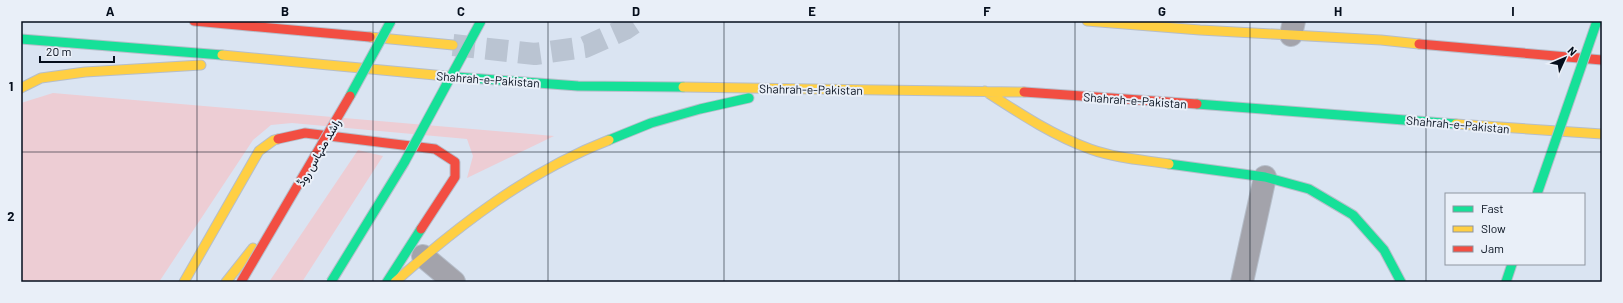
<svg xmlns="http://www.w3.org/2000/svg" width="1623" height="303" viewBox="0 0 1623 303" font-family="Barlow,Vazirmatn,sans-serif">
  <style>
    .green { fill: #edcdd4 }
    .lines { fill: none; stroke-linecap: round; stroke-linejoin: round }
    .highway-tunnel { stroke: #bac4d2; stroke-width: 22; stroke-dasharray: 22 11; stroke-linecap: butt }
    .street-casing { stroke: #b6beca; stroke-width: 24 }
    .fast-casing { stroke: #b6beca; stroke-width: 11 }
    .slow-casing { stroke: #b6beca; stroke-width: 11 }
    .jam-casing { stroke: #b6beca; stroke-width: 11 }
    .street { stroke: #a3a3ab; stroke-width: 22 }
    .fast { stroke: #16e098; stroke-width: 9 }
    .slow { stroke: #ffcf43; stroke-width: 9 }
    .jam { stroke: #f24e42; stroke-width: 9 }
    .fast-bridge-casing { stroke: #b6beca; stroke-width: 11; stroke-linecap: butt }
    .jam-bridge-casing { stroke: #b6beca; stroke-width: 11; stroke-linecap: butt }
    .fast-bridge { stroke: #16e098; stroke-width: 9 }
    .jam-bridge { stroke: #f24e42; stroke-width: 9 }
    .grid { fill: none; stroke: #050e1c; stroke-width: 1; stroke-opacity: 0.55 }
    .labels { text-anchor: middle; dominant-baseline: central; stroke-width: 4; stroke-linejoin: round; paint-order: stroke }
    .street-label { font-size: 12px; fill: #050e1c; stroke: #e9eff8 }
    .neatline { fill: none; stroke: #050e1c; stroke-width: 1.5 }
    .grid-label { font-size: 13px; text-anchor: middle; font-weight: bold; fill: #050e1c }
  </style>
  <rect width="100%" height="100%" fill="#dae4f2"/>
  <path class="green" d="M53 93 554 136 467 178 473 156 467 139 292 123 271 125 253 140 159 282H21V103Z
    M358 150 383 156 302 282H269Z"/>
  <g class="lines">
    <path class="highway-tunnel" d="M453 45 535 54 585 47 625 29 637 21"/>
    <g class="street-casing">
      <path id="street" d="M1291 35 1294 21
        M423 256 454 282
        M1242 282 1265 177"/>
    </g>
    <g class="fast-casing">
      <path id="fast" d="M21 39 222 55
        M456 77 578 86 683 87
        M1197 104 1456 124
        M609 140 651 123 700 109 749 98
        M1169 164 1265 177 1309 189 1353 215 1384 250 1401 282
        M387 282 421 229
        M1506 282 1512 264"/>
    </g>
    <g class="slow-casing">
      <path id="slow" d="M1087 21 1200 30 1381 40 1419 44
        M370 37 453 45
        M222 55 456 77
        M683 87 1024 92
        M21 88 41 78 85 72 201 65
        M985 91C1019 113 1052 135 1090 149 1115 158 1143 160 1169 164
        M1456 124 1602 134
        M184 282 259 151 274 140 278 139
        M226 282 253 248
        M395 282C459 225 529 171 609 140"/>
    </g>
    <g class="jam-casing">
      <path id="jam" d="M194 21 370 37
        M1419 44 1602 60
        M1024 92 1197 104
        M278 139 305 133 435 149 455 162V177L421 229"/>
    </g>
    <use href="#street" class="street"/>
    <use href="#fast" class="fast"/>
    <use href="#slow" class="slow"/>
    <use href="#jam" class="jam"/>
    <g class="fast-bridge-casing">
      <path id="fast-bridge" d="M350 96 391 21
        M1537 194 1597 21
        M331 282 404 163 481 21"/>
    </g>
    <g class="jam-bridge-casing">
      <path id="jam-bridge" d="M241 282 350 96"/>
    </g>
    <use href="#fast-bridge" class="fast-bridge"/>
    <use href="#jam-bridge" class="jam-bridge"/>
  </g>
  <path class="grid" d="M197 21V282M373 21V282M548 21V282M724 21V282M899 21V282M1075 21V282M1250 21V282M1426 21V282M21 152H1602"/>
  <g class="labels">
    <g class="street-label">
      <text transform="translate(488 79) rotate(4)">Shahrah-e-Pakistan</text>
      <text transform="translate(811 89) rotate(1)">Shahrah-e-Pakistan</text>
      <text transform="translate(1135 100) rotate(4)">Shahrah-e-Pakistan</text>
      <text transform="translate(1458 124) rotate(5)">Shahrah-e-Pakistan</text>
      <text transform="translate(318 152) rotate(-60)">راشد منہاس روڈ</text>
    </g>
  </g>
  <rect width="1623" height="303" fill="none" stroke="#e9eff8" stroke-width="44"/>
  <rect x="1445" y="193" width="140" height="72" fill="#e9eff8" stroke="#8e95a0"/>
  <rect x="1453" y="206" width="20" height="6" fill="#16e098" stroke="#8e95a0"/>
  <text x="1481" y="213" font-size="12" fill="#050e1c">Fast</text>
  <rect x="1453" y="226" width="20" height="6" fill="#ffcf43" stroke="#8e95a0"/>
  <text x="1481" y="233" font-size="12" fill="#050e1c">Slow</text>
  <rect x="1453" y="246" width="20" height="6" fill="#f24e42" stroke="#8e95a0"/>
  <text x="1481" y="253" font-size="12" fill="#050e1c">Jam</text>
  <g transform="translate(1565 58) rotate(46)" stroke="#e9eff8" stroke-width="3" paint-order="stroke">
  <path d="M0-3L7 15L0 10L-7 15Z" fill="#050e1c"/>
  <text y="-6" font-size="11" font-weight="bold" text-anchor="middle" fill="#050e1c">N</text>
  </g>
  <path d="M40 56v6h74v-6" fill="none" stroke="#050e1c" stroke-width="2"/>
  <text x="46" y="56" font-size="12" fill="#050e1c" stroke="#e9eff8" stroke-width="3" paint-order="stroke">20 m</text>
  <rect x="22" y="22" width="1579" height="259" class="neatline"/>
  <g class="grid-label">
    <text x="110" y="16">A</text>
    <text x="285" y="16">B</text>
    <text x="461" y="16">C</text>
    <text x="636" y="16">D</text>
    <text x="812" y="16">E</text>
    <text x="987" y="16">F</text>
    <text x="1162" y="16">G</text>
    <text x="1338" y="16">H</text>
    <text x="1513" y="16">I</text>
    <text x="11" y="91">1</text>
    <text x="11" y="221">2</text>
  </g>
</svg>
